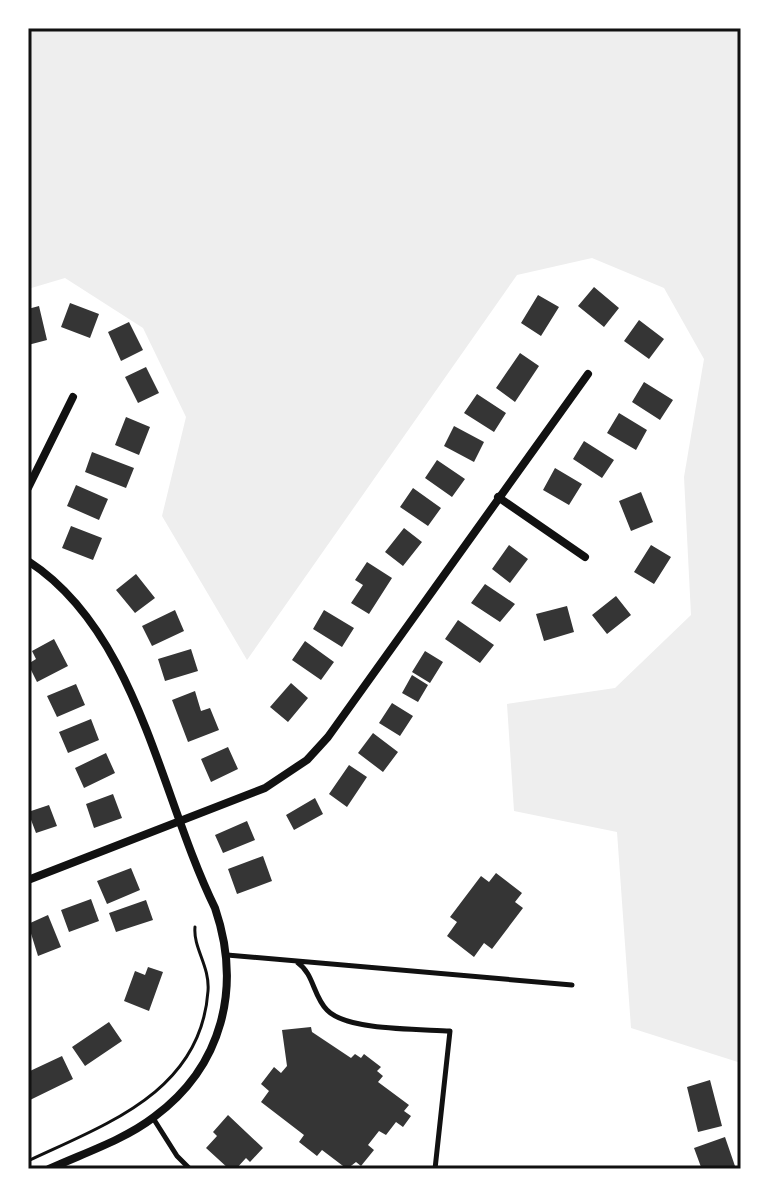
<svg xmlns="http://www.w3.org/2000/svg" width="769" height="1197" viewBox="0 0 769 1197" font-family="'Noto Sans',sans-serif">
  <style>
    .green { fill: #eee }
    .building { fill: #353535 }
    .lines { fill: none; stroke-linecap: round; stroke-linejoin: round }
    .path { stroke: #111; stroke-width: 3 }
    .service { stroke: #111; stroke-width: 5 }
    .minor { stroke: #111; stroke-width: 8 }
    .neatline { fill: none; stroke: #111; stroke-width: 3 }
  </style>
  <rect width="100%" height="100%" fill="#fff"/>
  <path class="green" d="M28 28H741V1063L631 1028 617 832 514 811 507 704 615 688 691 615 684 477 704 359 664 288 592 258 517 275 247 660 162 516 186 417 143 328 65 278 28 289Z"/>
  <path class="building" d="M594 287 619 308 604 327 578 306Z
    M538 295 559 307 541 336 521 323Z
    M70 303 99 314 90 338 61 327Z
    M39 306 47 340 28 345V309Z
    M639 320 664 339 649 359 624 341Z
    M129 322 143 350 121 361 108 332Z
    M520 353 539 366 515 402 496 388Z
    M146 367 159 393 138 403 125 377Z
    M644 382 673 400 660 420 632 402Z
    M477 394 506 413 494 432 464 413Z
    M619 413 647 430 636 450 607 433Z
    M126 417 150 427 139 455 115 445Z
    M454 426 484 442 474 462 444 446Z
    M584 441 614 460 602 478 573 459Z
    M92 452 134 468 126 488 85 472Z
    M437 460 465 479 452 497 425 478Z
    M555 468 582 484 569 505 543 490Z
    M76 485 108 499 99 520 67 506Z
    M413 488 441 508 428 526 400 507Z
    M641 492 653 522 631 531 619 501Z
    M71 526 102 538 93 560 62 548Z
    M404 528 422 542 403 566 385 552Z
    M509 545 528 559 510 583 492 569Z
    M651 545 671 557 654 584 634 572Z
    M367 562 392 578 369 614 351 603 363 585 355 580Z
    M136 574 155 598 135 613 116 590Z
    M485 584 515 604 500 622 471 603Z
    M616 596 631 615 607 634 592 615Z
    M567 606 574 632 544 641 536 614Z
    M175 610 184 631 152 646 142 626Z
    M324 610 354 628 342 647 313 629Z
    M458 620 494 645 480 663 445 639Z
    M54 639 68 666 37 682 28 664 36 659 32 651Z
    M305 641 334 662 321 680 292 660Z
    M191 649 198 671 165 681 158 659Z
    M425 651 443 662 430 683 412 672Z
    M412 675 428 685 418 702 402 693Z
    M291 683 308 698 288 722 270 707Z
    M76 684 85 705 57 717 47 696Z
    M195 691 201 711 210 708 219 730 188 742 172 700Z
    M392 703 413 716 400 736 379 723Z
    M91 719 99 740 68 753 59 732Z
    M373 733 398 752 383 772 358 753Z
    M228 747 238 769 211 782 201 759Z
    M106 753 115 773 84 788 75 768Z
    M349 765 367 777 347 807 329 794Z
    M113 794 122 818 94 828 86 804Z
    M315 798 323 814 294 830 286 815Z
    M49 805 57 826 36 833 28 812Z
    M247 821 255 840 223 853 215 835Z
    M263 856 272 881 237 894 228 869Z
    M131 868 140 890 107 904 97 881Z
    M496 873 522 893 515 902 523 908 492 949 484 943 474 957 447 936 457 922 450 917 481 876 489 882Z
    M91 899 99 921 69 932 61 910Z
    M146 900 153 920 116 932 109 913Z
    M48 915 61 947 38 956 28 924Z
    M148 967 163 972 149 1011 124 1001 135 971 145 975Z
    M109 1022 122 1041 85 1066 72 1047Z
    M311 1027 312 1032 351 1058 355 1054 361 1058 364 1054 381 1067 377 1071 383 1076 378 1082 409 1105 404 1111 411 1116 403 1127 396 1122 386 1135 379 1131 368 1145 374 1150 361 1166 356 1162 347 1169 322 1150 317 1156 299 1142 304 1135 261 1102 269 1091 261 1084 274 1067 281 1073 287 1066 282 1030Z
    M62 1056 73 1079 30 1100V1071Z
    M710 1080 722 1126 698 1132 687 1087Z
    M228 1115 263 1148 250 1162 246 1158 236 1169H229L206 1148 217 1136 213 1132Z
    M725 1137 736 1169 701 1167 694 1148Z"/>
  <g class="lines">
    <path class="path" d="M28 1161C106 1124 201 1092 208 991 210 966 193 948 195 927"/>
    <path class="service" d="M227 955 572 985
      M298 963C314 974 313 996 327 1010 347 1031 420 1029 450 1031L435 1169
      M153 1118 177 1156 190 1169"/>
    <path class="minor" d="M28 488 73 397
      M498 497 585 557
      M28 561C138 632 160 796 215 908 242 987 223 1066 154 1117 124 1140 84 1153 49 1169
      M28 880 265 788 307 760 328 737 588 374"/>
  </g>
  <rect width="769" height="1197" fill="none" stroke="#ffffff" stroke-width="60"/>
  <rect x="30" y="30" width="709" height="1137" class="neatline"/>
</svg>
